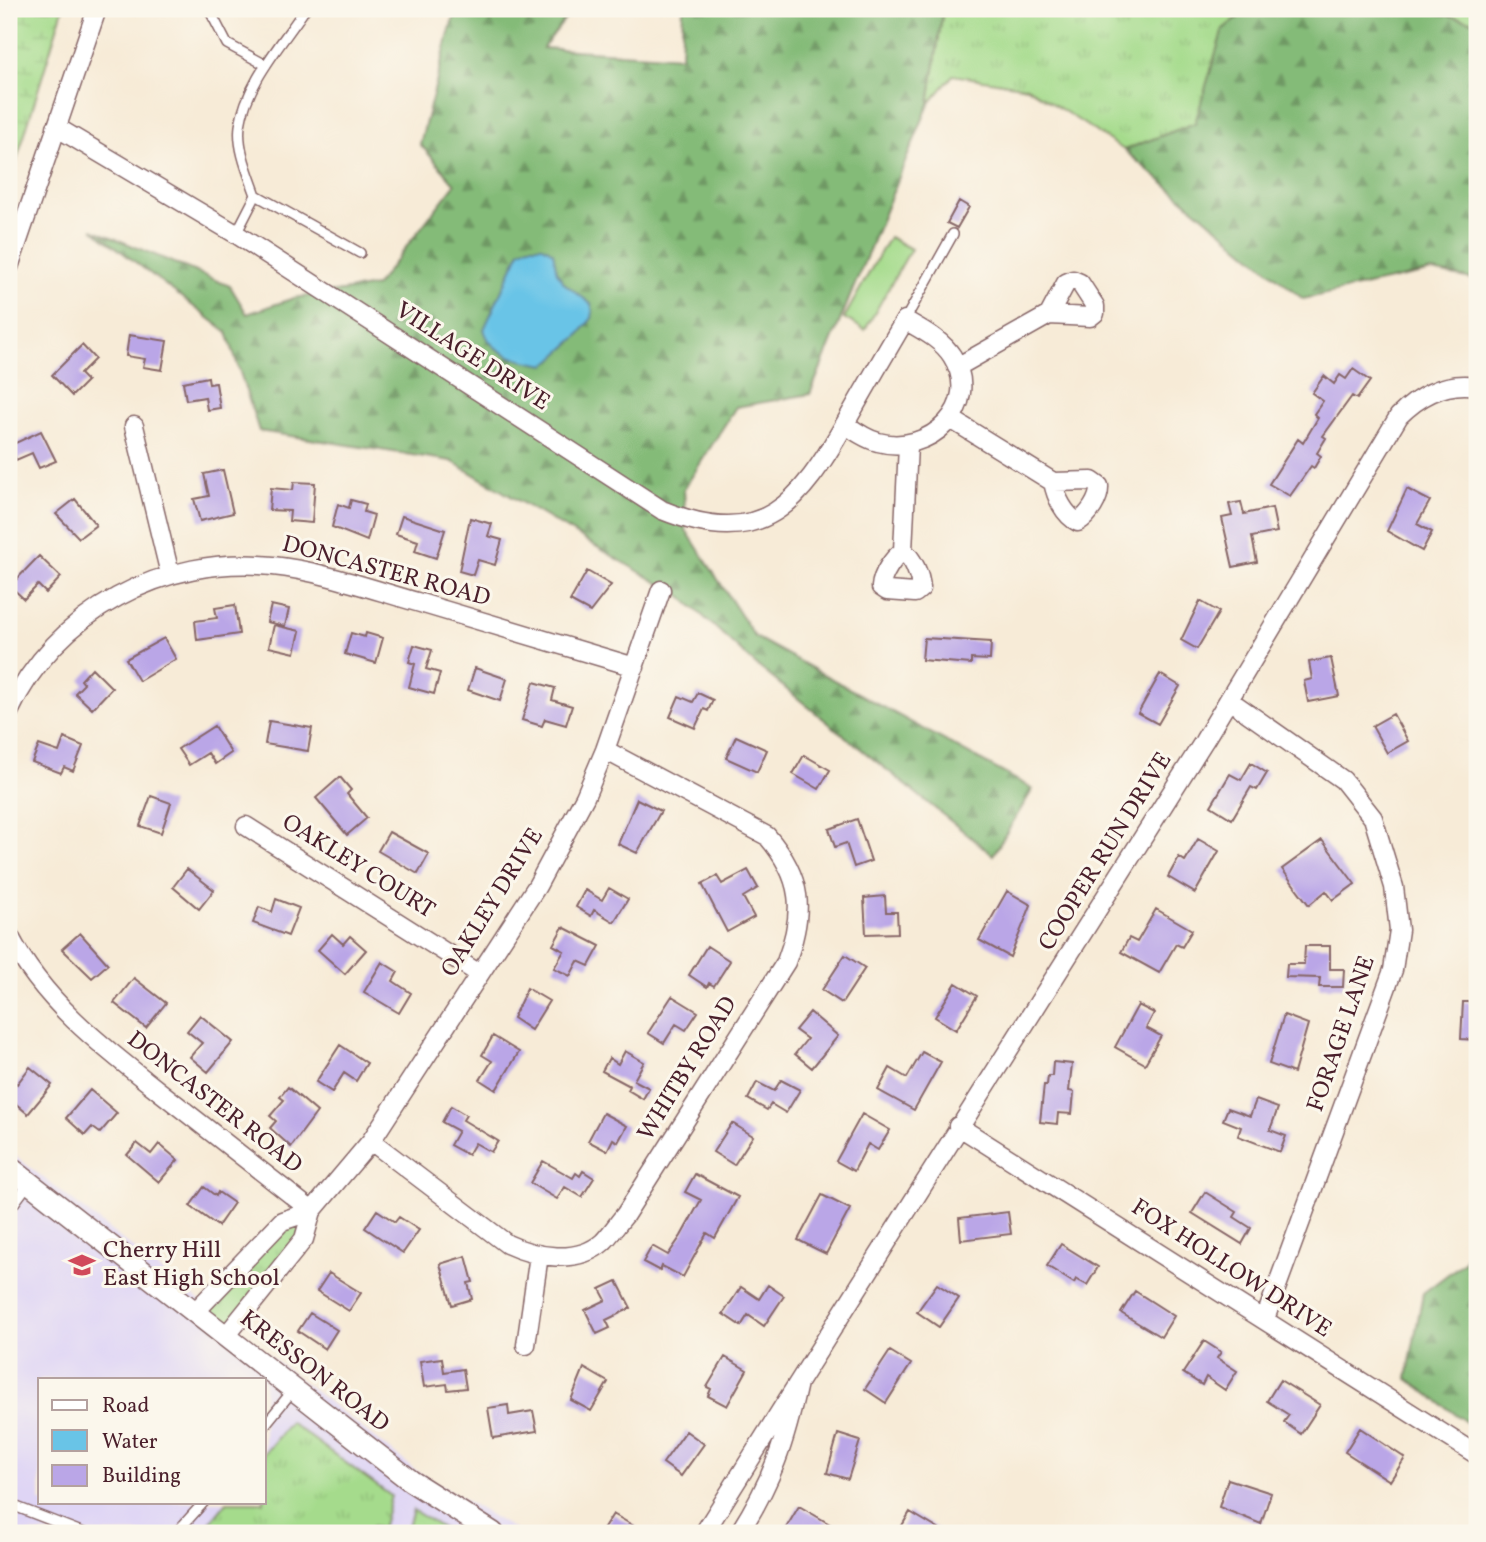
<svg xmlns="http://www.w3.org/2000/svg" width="1486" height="1542" viewBox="0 0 1486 1542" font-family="Vollkorn,serif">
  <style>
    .built { fill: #dfd5f5; fill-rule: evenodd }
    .grass { fill: url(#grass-tufts); stroke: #787d5c; stroke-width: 2 }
    .forest { fill: url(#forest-firs); stroke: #676d52; stroke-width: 2 }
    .wetland { fill: url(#wetland-marsh); stroke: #787d5c; stroke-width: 2 }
    .garden { fill: #a5db8c; stroke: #787d5c; stroke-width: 2 }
    .water { fill: #69c4e7; stroke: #5a7289; stroke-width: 2 }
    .building { fill: #baa6e7 }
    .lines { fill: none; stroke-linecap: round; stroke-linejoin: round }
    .service-casing { stroke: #876667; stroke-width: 12 }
    .minor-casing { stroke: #876667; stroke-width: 21 }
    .tertiary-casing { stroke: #876667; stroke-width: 24 }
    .service { stroke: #fff; stroke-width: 9 }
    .minor { stroke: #fff; stroke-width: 18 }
    .tertiary { stroke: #fff; stroke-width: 21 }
    .labels { text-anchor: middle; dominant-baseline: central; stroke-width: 6; stroke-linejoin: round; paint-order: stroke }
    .street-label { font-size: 24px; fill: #4a1f2b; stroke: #fbf7ec }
    .poi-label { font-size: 24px; fill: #4a1f2b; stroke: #fbf7ec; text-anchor: start }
  </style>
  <defs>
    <pattern id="grass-tufts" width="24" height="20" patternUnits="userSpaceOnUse" patternTransform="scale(1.75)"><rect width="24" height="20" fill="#a5db8c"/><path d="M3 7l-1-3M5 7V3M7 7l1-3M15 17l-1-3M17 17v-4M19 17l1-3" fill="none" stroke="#90bc79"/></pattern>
    <pattern id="forest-firs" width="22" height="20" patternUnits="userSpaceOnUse" patternTransform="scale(1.75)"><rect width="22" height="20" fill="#84bb78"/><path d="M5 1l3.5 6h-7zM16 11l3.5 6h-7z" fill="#6e9763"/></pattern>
    <pattern id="wetland-marsh" width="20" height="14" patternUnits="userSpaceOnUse" patternTransform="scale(1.75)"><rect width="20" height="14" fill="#a5db8c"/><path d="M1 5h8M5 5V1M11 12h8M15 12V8" fill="none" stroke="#90bc79"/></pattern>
  </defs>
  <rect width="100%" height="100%" fill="#fbf7ec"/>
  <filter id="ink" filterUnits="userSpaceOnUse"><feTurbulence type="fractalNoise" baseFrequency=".0143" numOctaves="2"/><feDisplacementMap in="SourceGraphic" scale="14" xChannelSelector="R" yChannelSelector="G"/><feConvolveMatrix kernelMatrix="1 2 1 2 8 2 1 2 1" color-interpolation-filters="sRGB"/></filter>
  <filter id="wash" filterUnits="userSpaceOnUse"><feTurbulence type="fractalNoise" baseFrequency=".00686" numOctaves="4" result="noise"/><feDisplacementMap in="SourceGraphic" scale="28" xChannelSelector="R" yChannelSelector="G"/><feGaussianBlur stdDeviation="1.57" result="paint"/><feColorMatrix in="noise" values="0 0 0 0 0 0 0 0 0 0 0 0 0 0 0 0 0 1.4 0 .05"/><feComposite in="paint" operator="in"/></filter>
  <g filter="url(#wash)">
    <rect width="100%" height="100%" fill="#f7ebd7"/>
    <path class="built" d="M9 1151 418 1472 520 1533H9ZM40 1379H264V1502H40Z"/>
    <path class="grass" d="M943 9H1249L1223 29 1196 123 1124 150 1027 87 953 75 929 104Z
      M1419 9H1477V22H1475Z
      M312 1211 304 1239 226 1336 195 1312 282 1221Z
      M290 1422 391 1496 382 1529 373 1526 367 1533H202L227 1502H264V1454Z
      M413 1510 450 1533H406Z"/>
    <path class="forest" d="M460 9H573L543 48 681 57 683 9H943L929 104 810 394 736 407 684 489 686 530 755 637 1033 789 993 855 755 664 682 597 451 461 259 431 227 332 92 229 230 286 247 314 294 298 376 286 455 184 420 144 452 22Z
      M1249 9H1419L1477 22V280L1432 271 1303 299 1124 150 1195 123 1223 29Z
      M1477 741V785L1468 748Z
      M1477 1234V1390L1470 1425 1407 1378 1423 1293 1464 1262Z"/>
    <path class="wetland" d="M9 9H63L9 185Z"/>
    <path class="garden" d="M889 237 911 249 865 330 844 318Z"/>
    <path class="water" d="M529 246H543L553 252 557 272 564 283 591 304 593 311 592 318 577 337 546 365C523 362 489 354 484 329L520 251Z"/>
    <g id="blocks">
      <path class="building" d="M959 201 969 207 957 228 947 223Z
        M129 335 167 341 162 370 143 367 145 359 126 356Z
        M82 345 95 359 80 374 87 381 72 396 52 375Z
        M1353 369 1370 381 1357 399 1352 396 1323 436 1326 438 1317 453 1321 456 1314 468 1311 466 1290 496 1269 484 1298 439 1303 443 1318 418 1314 414 1323 401 1312 393 1324 376 1334 384 1340 375 1346 379Z
        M208 377 209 384 216 383 220 408 207 410 205 397 186 400 183 382Z
        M41 431 56 461 39 468 32 453 16 460 9 446Z
        M223 470 233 513 200 521 194 499 209 496 204 474Z
        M294 482 315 483 312 523 289 521 290 511 269 510 271 488 293 490Z
        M1407 489 1430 501 1417 524 1432 532 1422 551 1387 531Z
        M75 499 96 525 79 538 56 514Z
        M351 500 366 504 364 512 374 515 367 541 332 527 338 504 349 508Z
        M1241 502 1244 514 1272 508 1277 532 1252 537 1257 562 1233 567 1222 518 1232 516 1229 504Z
        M402 516 445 530 436 558 415 551 418 541 396 534Z
        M470 518 492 524 488 536 502 540 495 565 478 560 473 575 459 571Z
        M39 556 61 577 46 593 38 585 24 599 10 586Z
        M587 571 611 585 590 612 570 601Z
        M1200 601 1219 612 1197 649 1181 640Z
        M235 605 239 634 197 640 195 621 217 618 215 608Z
        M271 605 289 609 285 626 267 622Z
        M274 625 300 631 295 653 269 647Z
        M351 633 365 637 366 633 383 638 376 663 345 654Z
        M164 638 176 659 139 681 126 659Z
        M924 638 991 642 990 660 971 659V664L922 660Z
        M414 645 432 650 426 669 440 673 434 694 409 687 415 664 409 662Z
        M1331 658 1339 696 1308 702 1304 681 1312 679 1309 662Z
        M92 668 112 688 92 709 75 693 84 684 81 680Z
        M475 668 507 679 500 701 468 690Z
        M1160 674 1180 686 1158 724 1138 713Z
        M534 682 555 688 552 700 572 706 566 725 545 719 542 726 522 720Z
        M698 693 713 700 708 711 704 709 695 728 670 717 679 696 693 702Z
        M1393 714 1408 741 1387 753 1372 726Z
        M269 721 312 728 308 751 265 744Z
        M214 726 231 753 215 764 208 753 189 765 178 749Z
        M736 736 767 750 757 772 726 758Z
        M64 738 83 746 73 771 64 767 61 773 32 762 39 745 59 752Z
        M804 755 830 770 819 789 793 774Z
        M1251 763 1267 773 1257 790 1251 787 1232 819 1211 806 1230 774 1241 780Z
        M340 777 351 790 347 794 367 818 347 835 316 798Z
        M151 796 171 803 161 833 140 826Z
        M637 799 661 811 637 853 618 844Z
        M857 819 871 861 854 867 846 843 835 847 829 829Z
        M389 832 429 854 418 874 378 851Z
        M1198 839 1219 851 1195 893 1168 877 1179 857 1185 861Z
        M1322 840 1355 884 1333 900 1326 891 1309 905 1282 869Z
        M187 869 214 890 199 909 173 887Z
        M748 870 758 888 743 897 754 917 727 932 702 884 717 876 722 884Z
        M609 888 628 899 614 922 594 910 591 916 576 907 585 890 602 900Z
        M1007 891 1031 905 1010 957 979 940Z
        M885 896 886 912H897L898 933 866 934 864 898Z
        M276 899 299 908 288 936 253 923 259 907 272 912Z
        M1156 909 1192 930 1182 947 1176 944 1159 973 1121 952 1129 938 1137 942Z
        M563 927 600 946 589 966 578 961 570 976 554 968 564 951 553 945Z
        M80 933 108 964 92 978 62 949Z
        M332 934 343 944 350 936 366 950 345 974 318 950Z
        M707 946 730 961 714 986 709 983 707 987 689 975Z
        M1305 946H1330V969H1344L1343 987H1319L1320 978 1286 977 1287 964H1304Z
        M845 955 865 968 842 1003 822 990Z
        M382 962 398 972 393 981 411 993 399 1013 364 992Z
        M134 978 166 1003 146 1028 114 1003Z
        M956 983 977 996 956 1030 935 1017Z
        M527 988 549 1001 531 1030 513 1018Z
        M672 996 698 1012 686 1030 676 1024 664 1043 648 1033Z
        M1463 1002H1477V1040L1461 1039Z
        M1138 1005 1154 1013 1146 1028 1161 1036 1145 1064 1115 1047Z
        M810 1012 838 1036 812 1068 795 1054 807 1039 795 1030Z
        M200 1015 233 1042 208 1072 190 1057 202 1043 187 1031Z
        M1284 1015 1308 1024 1294 1073 1269 1064Z
        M493 1036 519 1052 496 1090 480 1080 492 1061 482 1055Z
        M340 1045 367 1063 356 1081 344 1073 332 1092 316 1082Z
        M625 1051 644 1062 634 1080 649 1088 643 1099 628 1090 630 1086 602 1071 609 1058 618 1064Z
        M922 1052 941 1062 914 1110 878 1090 890 1068 907 1078Z
        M1053 1062 1072 1064 1069 1091 1074 1092 1072 1114 1058 1113 1057 1124 1040 1122 1044 1085H1047L1048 1076H1052Z
        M30 1067 52 1085 28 1114 9 1098V1077L17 1084Z
        M781 1080 800 1090 786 1113 771 1104 767 1110 748 1099 757 1082 774 1091Z
        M288 1087 317 1112 291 1147 270 1128 276 1121 270 1116 284 1100 280 1097Z
        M90 1090 117 1113 100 1133 92 1127 85 1135 66 1118Z
        M1256 1100 1278 1108 1270 1130 1286 1136 1280 1152 1238 1136 1241 1127 1223 1120 1228 1108 1250 1116Z
        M451 1106 466 1115 463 1120 498 1141 491 1152 475 1143 468 1155 450 1145 458 1131 442 1122Z
        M603 1113 627 1126 618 1142 613 1139 607 1151 588 1141Z
        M862 1114 890 1130 878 1150 868 1144 854 1171 836 1161Z
        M732 1123 753 1136 734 1165 713 1152Z
        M137 1143 151 1154 159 1144 178 1160 159 1182 127 1155Z
        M543 1161 573 1178 576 1173 580 1176 583 1171 594 1178 582 1197 565 1187 557 1199 530 1183Z
        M695 1174 738 1197 715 1238 707 1233 683 1277 662 1266 660 1271 643 1262 652 1246 668 1255 681 1236 701 1200 685 1192Z
        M204 1187 216 1196 218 1192 234 1203 218 1226 190 1206Z
        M1205 1192 1237 1212 1234 1217 1251 1228 1242 1244 1192 1213Z
        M822 1195 850 1209 826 1254 798 1240Z
        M377 1210 395 1222 399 1217 419 1230 403 1253 365 1228Z
        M1008 1212 1011 1234 961 1240 959 1218Z
        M1061 1244 1098 1267 1087 1285 1076 1279 1074 1283 1047 1266Z
        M466 1256 473 1282 468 1283 472 1299 452 1305 440 1264Z
        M329 1273 361 1293 349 1311 317 1291Z
        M617 1281 631 1308 606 1320 610 1328 597 1334 585 1310 606 1300 600 1289Z
        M937 1284 959 1298 939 1327 917 1312Z
        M768 1285 784 1296 764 1326 748 1315 741 1326 723 1314 741 1287 759 1299Z
        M1135 1291 1174 1316 1161 1337 1121 1313Z
        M310 1313 337 1330 325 1349 298 1331Z
        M1204 1341 1221 1352 1217 1358 1237 1371 1225 1390 1206 1377 1202 1385 1183 1373Z
        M890 1351 911 1364 886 1403 865 1389Z
        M725 1357 747 1370 727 1406 708 1396 711 1389 707 1387Z
        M442 1358 444 1372 463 1369 466 1388 448 1390 447 1384 424 1387 420 1361Z
        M584 1368 608 1382 591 1411 571 1400Z
        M1280 1380 1320 1405 1301 1434 1284 1422 1289 1415 1267 1401Z
        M508 1405 509 1415 533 1411 537 1431 493 1438 488 1408Z
        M1360 1428 1405 1458 1390 1481 1345 1452Z
        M686 1431 704 1444 681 1476 663 1463Z
        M838 1434 860 1441 848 1479 827 1473Z
        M1228 1479 1271 1493 1261 1524 1219 1507Z
        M799 1506 845 1533H783Z
        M910 1512 945 1533H906L900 1529Z
        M613 1514 646 1533H601Z"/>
    </g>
  </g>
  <g filter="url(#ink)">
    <use href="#blocks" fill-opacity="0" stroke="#876667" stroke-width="2"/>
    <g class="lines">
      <g class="service-casing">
        <path id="service" d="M209 9 227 44 266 65
          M256 195 360 253
          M236 234 256 195C249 175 237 148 240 126 246 83 282 44 305 9
          M905 320 953 234
          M9 1210 29 1183
          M264 1426 294 1389
          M9 1504 84 1533
          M176 1533 204 1502"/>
      </g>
      <g class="minor-casing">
        <path id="minor" d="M56 127 236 234 662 510C763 551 799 504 846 422 865 388 885 354 905 320 922 330 941 339 952 356 984 407 928 456 878 442 866 439 855 431 845 424
          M9 267 97 9
          M957 367 1049 315 1090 317 1095 313V306L1080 283 1073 280 1066 283 1049 315
          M951 419 1053 482C1056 497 1064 515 1078 522 1089 515 1100 499 1099 486L1092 481 1053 482
          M134 426 170 574
          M903 551C913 558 920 575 921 588L915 593 887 591 881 587C882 574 893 558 903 551L908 445
          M1229 700 1343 780 1373 818 1394 887 1399 930 1393 970 1265 1319
          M9 712C55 612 164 554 273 566 321 571 371 589 417 602 490 624 563 646 635 667
          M246 826 478 973
          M9 935C45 1006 112 1054 173 1102 219 1138 266 1175 312 1211
          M958 1126 1477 1455
          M371 1141 507 1244C535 1257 577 1265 603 1242 611 1234 618 1223 625 1215L786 962C805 911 803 878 767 836L605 750
          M195 1312 282 1221 312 1211
          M226 1336 304 1239 312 1211 371 1141 537 886 585 797 605 750 661 590
          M526 1345 539 1255
          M798 1383 1204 741 1399 416C1420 395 1446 381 1477 386
          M704 1533 798 1383C785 1443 772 1481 739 1533"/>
      </g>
      <g class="tertiary-casing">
        <path id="tertiary" d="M9 1167 411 1481 493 1533"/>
      </g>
      <use href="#service" class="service"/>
      <use href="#minor" class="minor"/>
      <use href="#tertiary" class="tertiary"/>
    </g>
  </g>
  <defs>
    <g id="school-bare" transform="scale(2.1)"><path d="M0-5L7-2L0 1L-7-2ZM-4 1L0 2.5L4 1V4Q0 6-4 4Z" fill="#d1495b" stroke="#fbf7ec" stroke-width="2.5" paint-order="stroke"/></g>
  </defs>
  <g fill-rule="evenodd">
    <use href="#school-bare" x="82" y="1265"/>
  </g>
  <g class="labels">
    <g class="street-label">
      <text transform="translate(472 357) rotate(33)">VILLAGE DRIVE</text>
      <text transform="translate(386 572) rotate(15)">DONCASTER ROAD</text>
      <text transform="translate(1106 852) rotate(-58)">COOPER RUN DRIVE</text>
      <text transform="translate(358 867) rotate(32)">OAKLEY COURT</text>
      <text transform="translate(493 903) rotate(-58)">OAKLEY DRIVE</text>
      <text transform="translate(1342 1034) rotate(-71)">FORAGE LANE</text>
      <text transform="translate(688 1069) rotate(-58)">WHITBY ROAD</text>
      <text transform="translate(214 1103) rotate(38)">DONCASTER ROAD</text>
      <text transform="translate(1231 1269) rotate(33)">FOX HOLLOW DRIVE</text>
      <text transform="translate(314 1372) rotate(38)">KRESSON ROAD</text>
    </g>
    <g class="poi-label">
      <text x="103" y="1251">Cherry Hill<tspan x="103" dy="28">East High School</tspan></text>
    </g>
  </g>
  <rect width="1486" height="1542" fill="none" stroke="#fbf7ec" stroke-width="35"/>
  <rect x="38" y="1378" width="228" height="126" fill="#fbf7ec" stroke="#b4a19f" stroke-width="2"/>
  <rect x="52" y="1400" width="35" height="10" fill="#ffffff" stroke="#b4a19f" stroke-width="2"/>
  <text x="102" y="1412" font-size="21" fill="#4a1f2b">Road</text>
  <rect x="52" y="1430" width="35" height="21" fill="#69c4e7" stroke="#b4a19f" stroke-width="2"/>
  <text x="102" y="1448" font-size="21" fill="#4a1f2b">Water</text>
  <rect x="52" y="1465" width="35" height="21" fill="#baa6e7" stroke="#b4a19f" stroke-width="2"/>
  <text x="102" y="1482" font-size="21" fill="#4a1f2b">Building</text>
</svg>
